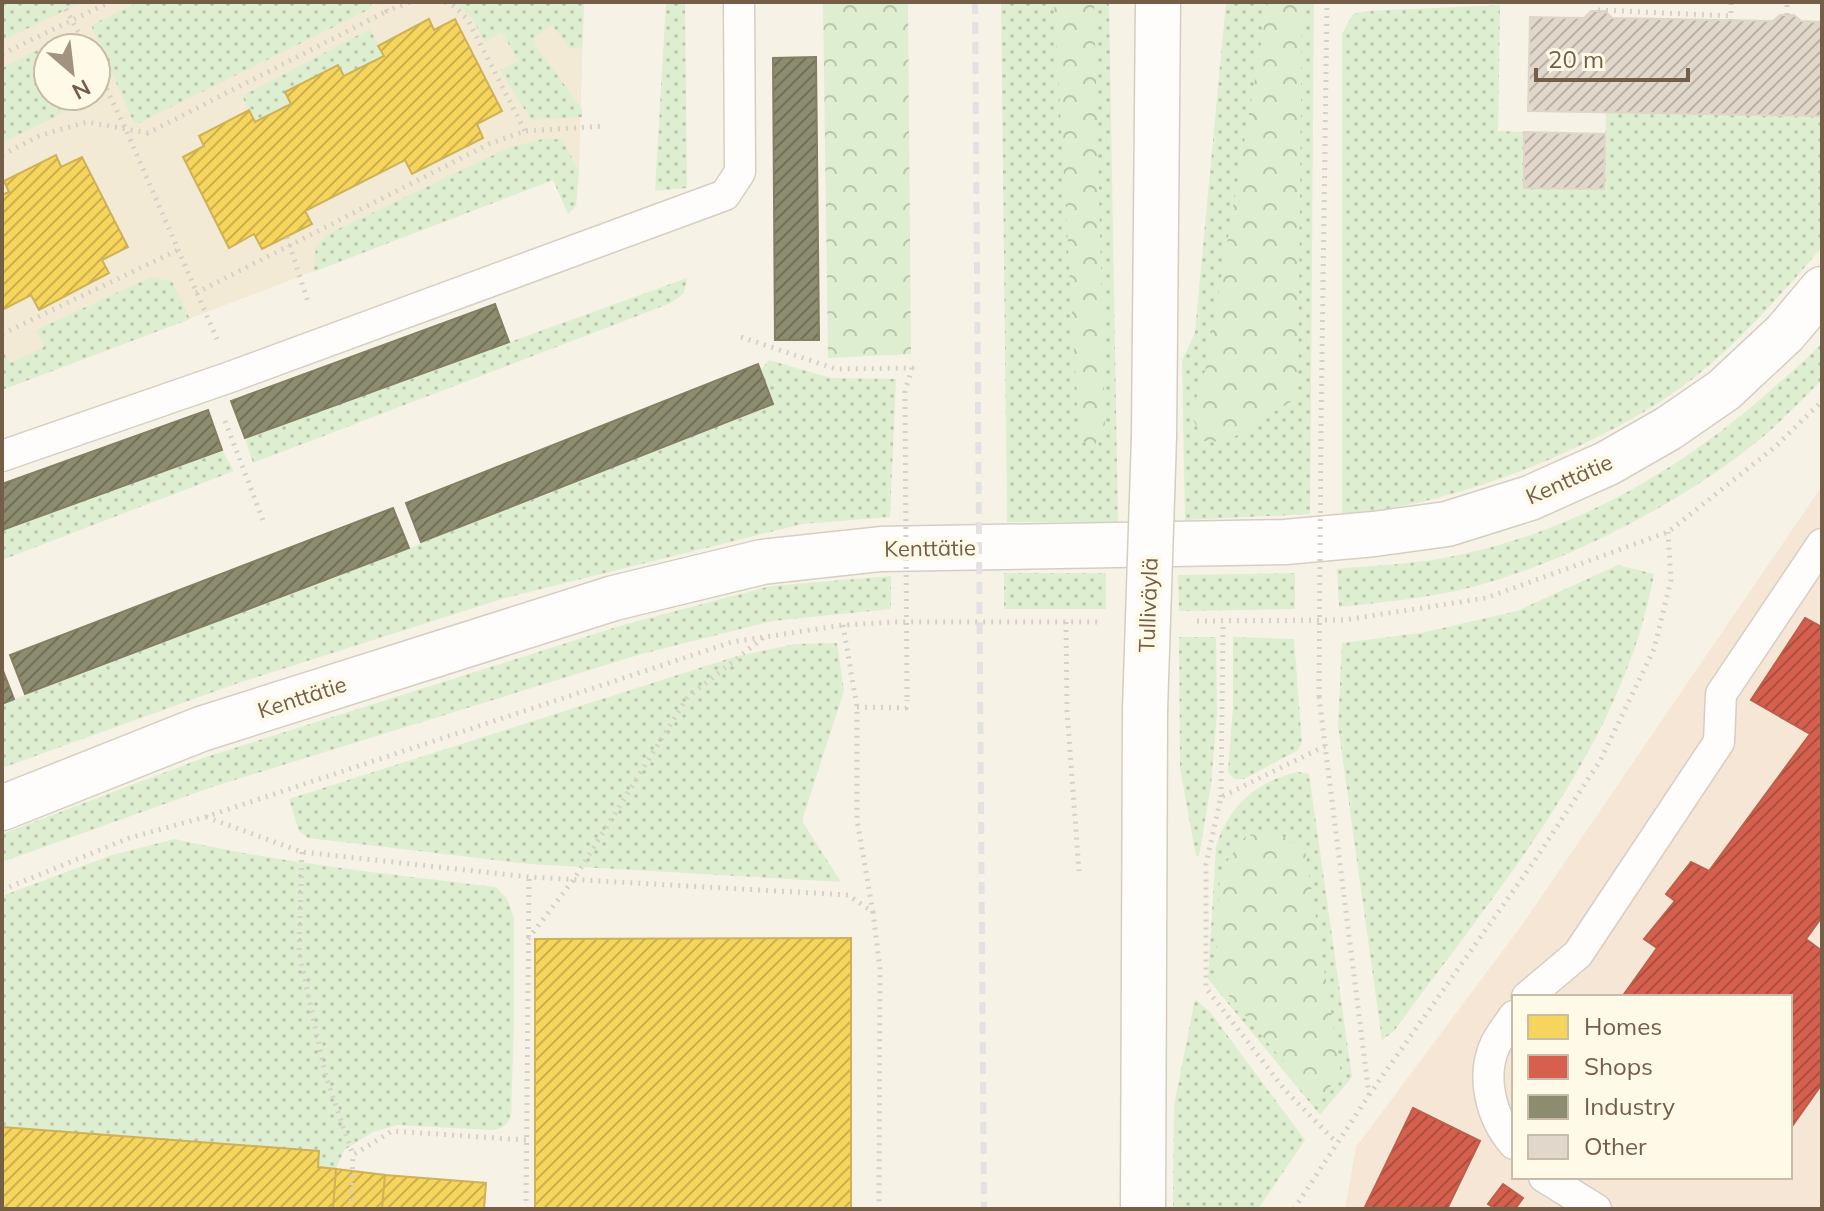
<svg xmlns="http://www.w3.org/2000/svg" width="1824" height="1211" viewBox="0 0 1824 1211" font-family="Mulish,sans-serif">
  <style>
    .residential { fill: #f3ead6; fill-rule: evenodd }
    .commercial { fill: #f6e6d6; fill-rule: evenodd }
    .green { fill: url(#green-dots) }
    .forest { fill: url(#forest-crowns) }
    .homes { fill: url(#homes-hatch); stroke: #cfb156; stroke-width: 2 }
    .shops { fill: url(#shops-hatch); stroke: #b95f4b; stroke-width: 2 }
    .industry { fill: url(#industry-hatch); stroke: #857e62; stroke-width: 2 }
    .building { fill: url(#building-hatch); stroke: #e0d6c8; stroke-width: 2 }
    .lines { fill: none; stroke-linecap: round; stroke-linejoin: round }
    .service-casing { stroke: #d6cec2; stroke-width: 33 }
    .minor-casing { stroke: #d6cec2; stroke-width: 47 }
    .secondary-casing { stroke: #d5cdc0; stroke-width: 47 }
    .path { stroke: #d7d0c9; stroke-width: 5; stroke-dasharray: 2 6; stroke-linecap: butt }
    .service { stroke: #fefdfb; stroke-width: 30 }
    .minor { stroke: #fefdfb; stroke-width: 44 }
    .secondary { stroke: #fefdfb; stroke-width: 44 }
    .rail { stroke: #e4e1e3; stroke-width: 6; stroke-dasharray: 12 8; stroke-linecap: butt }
    .secondary-bridge-casing { stroke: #d5cdc0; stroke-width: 47; stroke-linecap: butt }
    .path-bridge { stroke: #d7d0c9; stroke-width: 5; stroke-dasharray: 2 6; stroke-linecap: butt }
    .secondary-bridge { stroke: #fefdfb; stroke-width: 44 }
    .labels { text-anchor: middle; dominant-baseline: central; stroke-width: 8; stroke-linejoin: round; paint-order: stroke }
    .street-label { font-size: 22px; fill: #755e47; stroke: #fff9e7 }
  </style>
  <defs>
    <pattern id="green-dots" width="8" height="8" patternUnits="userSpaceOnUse" patternTransform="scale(2)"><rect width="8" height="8" fill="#deeed1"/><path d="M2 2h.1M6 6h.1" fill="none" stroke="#b9c4ab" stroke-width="1.8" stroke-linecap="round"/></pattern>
    <pattern id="forest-crowns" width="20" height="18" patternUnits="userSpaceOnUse" patternTransform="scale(2)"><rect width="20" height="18" fill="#deeed1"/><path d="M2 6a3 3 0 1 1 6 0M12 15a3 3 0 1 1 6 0" fill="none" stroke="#b9c4ab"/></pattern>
    <pattern id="homes-hatch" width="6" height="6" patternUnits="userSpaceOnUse" patternTransform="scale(2)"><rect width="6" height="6" fill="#f6d55c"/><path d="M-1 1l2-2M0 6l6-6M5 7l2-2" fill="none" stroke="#ccb04e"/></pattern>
    <pattern id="shops-hatch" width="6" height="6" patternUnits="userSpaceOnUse" patternTransform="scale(2)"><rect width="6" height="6" fill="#d6604d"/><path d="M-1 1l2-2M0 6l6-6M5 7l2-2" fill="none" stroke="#a94f3f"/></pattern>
    <pattern id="industry-hatch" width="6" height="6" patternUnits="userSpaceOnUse" patternTransform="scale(2)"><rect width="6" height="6" fill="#8c8c6e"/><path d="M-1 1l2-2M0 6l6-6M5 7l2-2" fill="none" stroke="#727058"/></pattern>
    <pattern id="building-hatch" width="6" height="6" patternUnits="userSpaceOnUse" patternTransform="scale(2)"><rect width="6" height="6" fill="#e1d8cb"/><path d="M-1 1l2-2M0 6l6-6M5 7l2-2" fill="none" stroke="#bbb2a7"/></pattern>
  </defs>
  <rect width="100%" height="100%" fill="#f7f2e6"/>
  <path class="residential" d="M2 2H584L579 170 2 390ZM48 48H96V96H48Z"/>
  <path class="commercial" d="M1822 486V1209H1345L1356 1147 1522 925ZM1514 997H1790V1177H1514Z"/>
  <path class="green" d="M2 2H82L2 41Z
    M139 2H372L370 9 139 123 133 121 92 27 93 24Z
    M454 2H584L582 47 570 49 552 25 534 38 536 46 582 109V117L531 120 500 70 518 61 502 32 485 42 471 17Z
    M666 2H685L687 188 655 191Z
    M1001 2H1109L1118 522H1007Z
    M1226 2H1314L1310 514 1185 520 1182 361 1195 332Z
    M1500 5 1498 131 1524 132V188H1604L1606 112 1822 116V247C1774 303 1723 362 1660 402 1569 459 1449 505 1342 515V34L1353 14 1366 11Z
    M370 29 384 56 344 76 338 65 286 92 291 104 255 122 242 96Z
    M68 35 75 48H48V96H96V93L97 96 2 143V68Z
    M546 138 562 140 579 170 576 206 568 214 553 180 313 272 316 247 328 234 508 148Z
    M151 277 172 281 190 319 2 390V350L10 363 44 347 36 330Z
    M687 278 684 293 671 303 253 463 245 438Z
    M1822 342V380C1803 398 1785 418 1765 435 1689 499 1572 560 1476 586 1431 598 1385 602 1339 607L1337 569C1377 565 1420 564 1459 555 1577 530 1684 468 1773 388 1790 373 1808 359 1822 342Z
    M769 360 831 378 896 379 890 517 802 524 505 598 238 683 2 768V704L409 548 773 404 760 371Z
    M222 450 234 471 2 560V530Z
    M1618 565 1654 574C1623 747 1495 892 1394 1031L1382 1040 1338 725 1342 643 1421 633 1517 611Z
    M1004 573H1106V609H1004Z
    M1295 573V609L1179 611 1178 575Z
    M891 576V609L772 621 638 655 212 787 2 862V834L203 758 623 625 771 586Z
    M1179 637H1216L1217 713 1211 785 1199 856H1196L1180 768Z
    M1233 637 1294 639 1302 743 1298 750 1244 779H1234L1228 772 1233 707Z
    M837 643 844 691 802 821 841 882 529 864 308 838 299 831 289 799 734 657 795 644Z
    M1298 772 1309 774 1352 1077 1320 1115 1208 979 1216 847C1228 806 1257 781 1298 772Z
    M175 839C281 863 389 874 496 887L507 899 514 918V1027L511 1116C507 1126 502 1129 492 1130L397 1125 373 1132 344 1150 336 1169 318 1167 319 1151 2 1127V896L112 855Z
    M1195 999 1210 1012 1305 1140 1258 1209H1173L1174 1106Z"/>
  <path class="forest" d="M823 2H908L911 354 828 358Z
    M1054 2H1094L1105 424 1093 449 1079 438Z
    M1268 2H1302L1298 397 1226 442 1204 441 1191 415 1206 367Z
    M1274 831 1305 850 1341 1074 1317 1102 1215 979 1220 871 1245 837Z"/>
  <path class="homes" d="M429 19 434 30 455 19 502 111 477 124 483 138 412 174 405 160 305 211 312 224 262 249 254 234 229 248 183 157 204 146 199 136 249 110 255 122 291 104 285 92 338 65 344 76 384 56 378 46Z
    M56 155 61 167 82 157 128 247 102 260 109 273 39 310 31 295 2 310V195L9 192 4 181Z
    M851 938V1209H535V939Z
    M2 1127 319 1151 318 1167 336 1169 333 1209H2Z
    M336 1169 385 1175 382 1209H333Z
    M385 1175 486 1183 484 1209H382Z"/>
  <path class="shops" d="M1805 618 1822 627V917L1806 939 1822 951V1084L1790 1129V997H1622L1657 948 1644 939 1675 901 1666 894 1691 862 1709 871 1810 734 1751 700Z
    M1413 1108 1480 1141 1447 1209H1364Z
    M1503 1184 1523 1198 1515 1209H1496L1488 1204Z"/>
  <path class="industry" d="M816 57 819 340H775L773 58Z
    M495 304 509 342 245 438 231 401Z
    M758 364 773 404 421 542 406 503Z
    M208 410 222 450 2 530V484Z
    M393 508 409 548 25 694 10 655Z
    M2 668 14 699 2 704Z"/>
  <path class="building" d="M1591 11H1605L1612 18 1773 21 1780 15H1794L1801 21 1822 22V116L1528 111 1530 17 1584 18Z
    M1524 132 1605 134 1604 189 1524 188Z"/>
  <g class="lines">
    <g class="service-casing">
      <path id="service" d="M2 456 233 376 725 195 740 172 739 2
        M1527 997 1578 954 1719 742 1721 694 1822 544
        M1514 1016C1508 1025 1501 1034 1496 1043 1480 1076 1491 1118 1514 1144
        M1544 1177 1596 1209"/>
    </g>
    <g class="minor-casing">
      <path id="minor" d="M2 808 201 729 614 598 762 562 881 549 1285 542 1374 534 1447 524 1530 498 1608 463 1669 428 1724 390 1785 333 1822 289"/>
    </g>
    <g class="secondary-casing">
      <path id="secondary" d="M1154 437 1158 2
        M1143 1209 1145 710"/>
    </g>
    <path class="path" d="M62 2 87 48
      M383 2 387 11 410 2
      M445 2 454 6 468 20 525 131
      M1598 10 1731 16
      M1787 15V2
      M1731 21V2
      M2 54 110 2
      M96 67 126 130 217 339
      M2 155 41 135 87 122 148 133 387 11
      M287 237 309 305
      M196 293 489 144 525 131 604 126
      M2 334 178 250
      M741 337 836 369 912 368 905 391
      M225 421 263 520
      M1321 426 1327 2
      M1197 621 1344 620 1486 598 1668 532 1775 447 1822 401
      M1066 622 1067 711 1079 871
      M843 625 857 707V820L873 912
      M857 707 906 708 907 700
      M1325 746 1221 797 1206 864V988L1285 1090 1336 1142
      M1221 797 1223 621
      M206 817 302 852 529 877 848 895 873 912 880 969 879 1209
      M302 852 299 952 326 1077 353 1155
      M2 890 129 838 205 817 732 642 843 625 895 622H1099
      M528 939 574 879 687 698 764 637
      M1369 1095 1535 860 1600 761 1654 649 1671 580 1668 532
      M351 1209 353 1155 392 1131 526 1140
      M526 1209 529 877
      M1294 1209 1369 1095 1319 697"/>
    <use href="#service" class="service"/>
    <use href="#minor" class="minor"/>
    <use href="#secondary" class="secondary"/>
    <path class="rail" d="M975 2 984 1209"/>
    <g class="secondary-bridge-casing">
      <path id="secondary-bridge" d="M1145 710 1154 437"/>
    </g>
    <path class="path-bridge" d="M905 391 907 700
      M1319 697 1321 426"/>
    <use href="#secondary-bridge" class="secondary-bridge"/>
  </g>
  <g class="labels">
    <g class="street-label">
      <text transform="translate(1569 479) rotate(-24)">Kenttätie</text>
      <text transform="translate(930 548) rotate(-1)">Kenttätie</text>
      <text transform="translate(1148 605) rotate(-88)">Tulliväylä</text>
      <text transform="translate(302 697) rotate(-18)">Kenttätie</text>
    </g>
  </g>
  <rect width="1824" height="1211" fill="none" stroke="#755e47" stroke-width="8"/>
  <rect x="1512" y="995" width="280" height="184" fill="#fff9e7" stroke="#c8bba7" stroke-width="2"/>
  <rect x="1528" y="1015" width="40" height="24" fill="#f6d55c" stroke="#c8bba7" stroke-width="2"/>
  <text x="1584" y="1035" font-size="24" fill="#755e47">Homes</text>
  <rect x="1528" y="1055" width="40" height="24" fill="#d6604d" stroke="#c8bba7" stroke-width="2"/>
  <text x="1584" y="1075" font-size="24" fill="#755e47">Shops</text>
  <rect x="1528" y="1095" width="40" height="24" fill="#8c8c6e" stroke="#c8bba7" stroke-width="2"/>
  <text x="1584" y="1115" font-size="24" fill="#755e47">Industry</text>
  <rect x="1528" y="1135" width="40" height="24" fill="#e1d8cb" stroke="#c8bba7" stroke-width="2"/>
  <text x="1584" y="1155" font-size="24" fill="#755e47">Other</text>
  <g transform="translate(72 72) rotate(152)"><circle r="38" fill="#fff9e7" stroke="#c8bba7" stroke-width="2"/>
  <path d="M0-6L14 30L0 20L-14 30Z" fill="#a2927f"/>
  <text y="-12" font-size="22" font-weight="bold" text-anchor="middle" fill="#755e47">N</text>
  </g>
  <path d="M1536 68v12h152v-12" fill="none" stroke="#755e47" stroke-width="4"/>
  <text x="1548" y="68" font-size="24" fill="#755e47" stroke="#fff9e7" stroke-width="6" paint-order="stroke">20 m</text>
</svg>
